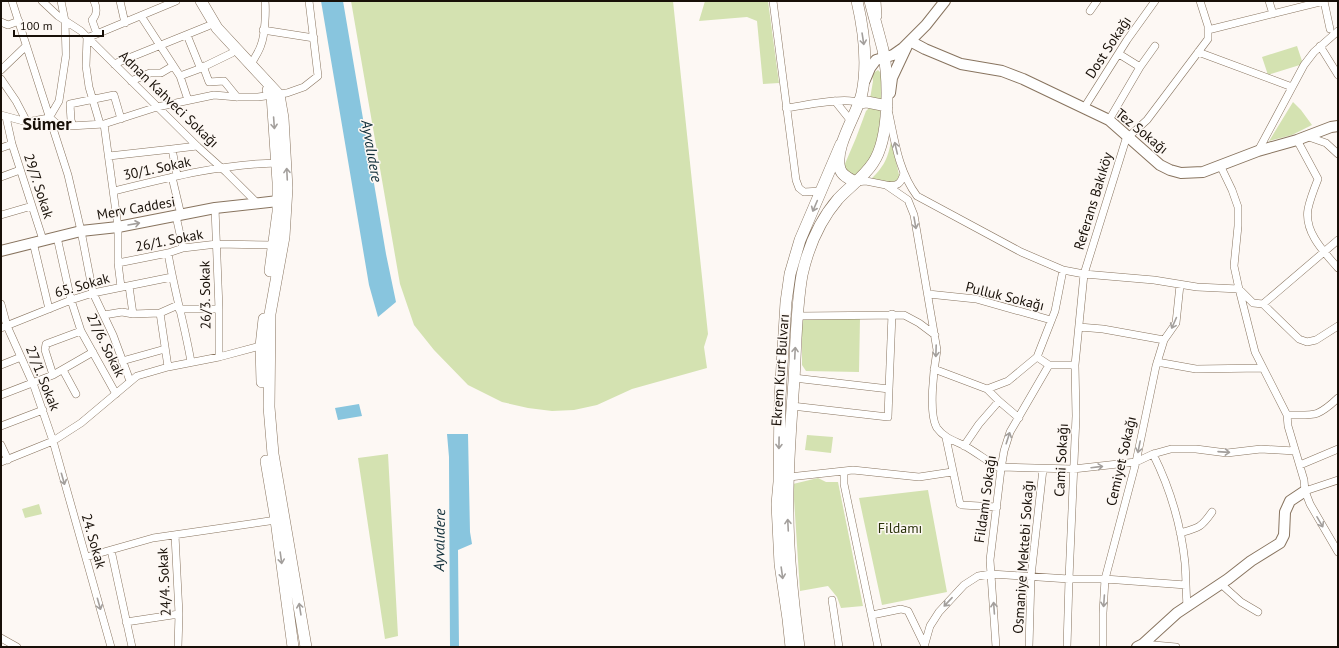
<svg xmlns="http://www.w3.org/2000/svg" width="1339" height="648" viewBox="0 0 1339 648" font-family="'PT Sans',sans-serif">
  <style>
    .green { fill: #d4e2b1 }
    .water { fill: #88c5de }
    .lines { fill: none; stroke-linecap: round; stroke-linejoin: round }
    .street-casing { stroke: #88745f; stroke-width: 8 }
    .secondary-casing { stroke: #88745f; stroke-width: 12 }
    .primary-casing { stroke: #88745f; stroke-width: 12 }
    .street { stroke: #fff; stroke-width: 7 }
    .secondary { stroke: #fff; stroke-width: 10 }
    .primary { stroke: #fff; stroke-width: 11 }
    .oneway { stroke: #a39f9c }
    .labels { text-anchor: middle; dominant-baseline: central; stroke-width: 3; stroke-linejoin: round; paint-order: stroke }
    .street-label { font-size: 14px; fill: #181008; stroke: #fdf8f4 }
    .park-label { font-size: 14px; fill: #283108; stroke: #fdf8f4 }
    .water-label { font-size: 15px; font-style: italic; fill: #0f2d38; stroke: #fdf8f4 }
    .district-label { font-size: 18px; font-weight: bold; fill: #181008; stroke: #fdf8f4 }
  </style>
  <rect width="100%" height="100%" fill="#fdf8f4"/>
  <path class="green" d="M351 1H673L708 334 704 347 707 368 632 389 597 405 574 410 552 411 528 408 502 402 468 385 434 350 414 325 400 284Z
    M705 1H768L779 83 763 84 757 21 747 17 699 21Z
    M1297 46 1303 64 1268 75 1262 57Z
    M878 70 882 74 884 102 870 99 873 81 872 74Z
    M1293 102 1301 110 1312 125 1292 135 1269 141Z
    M872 107 881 109 880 131 872 159 856 176 847 174 844 166 856 138 866 111 869 108Z
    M892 135 894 153 900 179 894 184 871 179C886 165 889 155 892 135Z
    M802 317 860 318 859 372 806 371 802 365Z
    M807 435 833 437 831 453 805 450Z
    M388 454 398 636 385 639 358 458Z
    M818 478 826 482H838L863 606 841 608 837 597 828 586 800 591 793 484Z
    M928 490 947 592 882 605 859 498Z
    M39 504 42 514 25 518 22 509Z"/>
  <path class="water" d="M321 1H343L386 254 396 302 378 317 369 285Z
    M359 404 362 416 338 420 335 408Z
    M447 434H468L470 532 472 544 458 550 459 647H450L449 457Z"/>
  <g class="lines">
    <g class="street-casing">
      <path id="street" d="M12 1 68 175 81 231 93 293 113 335 130 381
        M42 1 58 16 81 31 197 146 226 172 257 203
        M94 1C97 8 98 14 92 20L97 34
        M120 1 125 23
        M773 1 796 180 799 188 804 192 821 191
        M877 1 878 16
        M1269 1 1273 14
        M1324 1 1330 29
        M1090 11 1097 1
        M141 16 180 76 188 100
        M1 22 8 25 19 21
        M263 30 314 38
        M1208 30 1324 1
        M187 35 200 67
        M1320 46 1338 75
        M1198 52 1292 87
        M114 64 208 26
        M251 65C254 58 259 52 261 45 265 35 266 11 265 1
        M203 66 209 82 224 81 237 97
        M1140 67 1155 46
        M1 70 26 46
        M180 76 199 69 232 53
        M1 79 16 101 27 122
        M131 81 150 73H161L173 66
        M835 101 851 121
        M786 108C802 106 847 96 859 103
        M1084 108 1127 40 1155 1
        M889 114C895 143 899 172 917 196L1021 252 1063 270 1084 274 1154 280 1197 287 1239 289 1253 303 1263 304 1299 339 1307 342 1316 340 1338 326
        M1 115 27 122 49 118
        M6 117 12 144 43 240
        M49 118 59 101 66 55 65 21 61 1
        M50 118 57 124 70 126 104 124 157 107 214 95 237 97H258L287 93 304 87 318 76 309 1
        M1109 120 1140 67 1119 54
        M100 124 89 87 86 66 87 38 176 1
        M104 124 118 227V263L121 287
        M73 126 71 120 70 104 114 95 121 119
        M1306 136 1326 143 1338 154
        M1297 140 1318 179C1314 189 1310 199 1308 209 1304 232 1324 252 1338 268
        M1 148 12 144
        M1258 151 1304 65 1314 52 1338 31
        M109 156 172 149
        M1220 165 1232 190 1238 207V226L1234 266 1239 289 1255 352 1287 415 1288 426 1304 480 1305 491 1310 504 1338 552
        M177 175 172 149 197 146
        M1 177 20 170
        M172 177 181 215
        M856 182 866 181 886 185 908 200 914 215 937 350C934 367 928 414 937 428 944 438 955 441 965 446 977 453 989 462 1001 469
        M886 185C897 187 901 184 904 173
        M114 191C167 178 221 164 277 163
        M215 208 219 309V357
        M1 215 32 206
        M176 216 183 248
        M57 237 71 300 81 331 116 394
        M33 242 49 309
        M168 253C174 290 185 326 191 362
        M118 263 168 253 183 248 217 244 274 245
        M129 286 133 314
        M928 294 976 299 1051 320
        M1 304 7 326 34 386 53 441 111 647
        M1263 304 1338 240
        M179 309H219
        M160 313 168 367
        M104 315 122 312 133 314 160 313 178 305
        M798 316 904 315 919 323 935 335
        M1079 327 1103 329 1164 340
        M1 328 71 300 93 293 172 277
        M1037 357 1049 365H1075
        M122 361 165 349
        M1157 362 1196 369 1263 368
        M1 365 21 357
        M934 369 987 389 999 401 1019 418
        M63 370 76 394
        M53 375 45 350 46 344 81 331
        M794 378 889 389 892 314
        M987 389 1008 381 1037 357 1055 311 1063 270
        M1 395 53 375 93 352
        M792 406 888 417 889 389
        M1287 415C1314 415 1317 418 1338 398
        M1 426 43 410
        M946 438 960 504 962 505 997 507
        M1 445 8 460
        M964 446 979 424 999 401
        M1153 454C1170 488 1181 525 1185 563 1186 577 1186 592 1187 606
        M1 462 53 441 81 423 137 376 168 367 219 357 264 345
        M1300 465 1338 449
        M1002 467 1073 469 1136 462 1153 454 1171 449H1196L1227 453 1261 449 1295 451
        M844 471V484L878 647
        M789 477 853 470 919 477 952 472
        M1305 491 1338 480
        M1180 533C1198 528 1201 528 1212 512
        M175 535 179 614 178 647
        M111 550 132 647
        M86 557 153 538 276 520
        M1221 584 1241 602 1258 612
        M832 600 839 647
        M872 615 901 609 908 611 925 646
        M126 622 179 614
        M1 638 17 647
        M1143 644 1176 647
        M924 647 930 626 939 612 964 585 978 576 991 574 1069 579H1105L1186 585
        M996 647 990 560 1001 469 1004 451 1010 432 1049 365
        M1029 647 1031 576 1043 469
        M1067 647 1069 579 1076 416 1075 365 1084 274 1126 139 1147 120 1208 39V26L1200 1
        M1103 647V613L1105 579 1136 462 1156 366 1164 340 1176 323 1180 285"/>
    </g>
    <g class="secondary-casing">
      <path id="secondary" d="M910 41 925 49 961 64 1002 71 1023 79 1109 120 1160 165 1170 170 1181 173 1203 172 1258 151 1297 140 1331 127 1338 126
        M865 80 870 68 876 60 893 55 903 48 926 25 945 1
        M890 93 892 78 907 46
        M1 251 81 231 118 227 215 208 278 201 286 198
        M1137 647 1143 644 1177 613 1228 579 1251 561 1280 543 1284 535 1285 512 1290 501 1305 491"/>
    </g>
    <g class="primary-casing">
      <path id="primary" d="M201 1 217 28 279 95 283 118 287 188 284 237 270 314 269 407 273 454 306 647
        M268 90 272 95 278 182V212L270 271
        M859 103 867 102 887 106
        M856 182C850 179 842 176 840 169 833 148 858 113 862 93 868 63 864 31 857 1
        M262 382 261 346 264 319
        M266 461 276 520 293 647
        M791 647 788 619 780 564 777 504 779 482 780 398 786 302 790 274 800 240 841 144
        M799 647C793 602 788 557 788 512 787 468 791 424 794 380 796 345 796 309 802 275 808 248 820 220 838 199 849 187 864 177 873 163 890 138 889 79 883 50 879 34 874 17 870 1"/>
    </g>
    <use href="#street" class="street"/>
    <use href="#secondary" class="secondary"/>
    <use href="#primary" class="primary"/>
  </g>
  <defs><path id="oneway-shaft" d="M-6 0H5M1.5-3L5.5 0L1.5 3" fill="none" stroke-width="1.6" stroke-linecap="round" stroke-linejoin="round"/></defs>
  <g class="oneway">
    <use href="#oneway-shaft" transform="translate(863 39) rotate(81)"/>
    <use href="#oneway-shaft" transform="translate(274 123) rotate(86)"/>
    <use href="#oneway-shaft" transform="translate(896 148) rotate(-103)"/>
    <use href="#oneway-shaft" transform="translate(287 174) rotate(-93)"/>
    <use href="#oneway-shaft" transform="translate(815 206) rotate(113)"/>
    <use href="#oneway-shaft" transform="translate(915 223) rotate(80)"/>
    <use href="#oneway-shaft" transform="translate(134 224) rotate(-10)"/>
    <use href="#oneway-shaft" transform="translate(1174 323) rotate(114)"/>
    <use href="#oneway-shaft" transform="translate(936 351) rotate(92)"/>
    <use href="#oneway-shaft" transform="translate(795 353) rotate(-87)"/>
    <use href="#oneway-shaft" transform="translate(1008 438) rotate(-72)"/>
    <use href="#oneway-shaft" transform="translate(779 443) rotate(91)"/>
    <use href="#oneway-shaft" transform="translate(1139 447) rotate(101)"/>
    <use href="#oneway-shaft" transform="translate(1224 452) rotate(4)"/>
    <use href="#oneway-shaft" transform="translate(1097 467) rotate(-7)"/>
    <use href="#oneway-shaft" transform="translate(63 479) rotate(74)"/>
    <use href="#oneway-shaft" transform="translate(1320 522) rotate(60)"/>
    <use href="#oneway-shaft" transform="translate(788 525) rotate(-93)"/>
    <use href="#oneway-shaft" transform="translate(281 558) rotate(82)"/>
    <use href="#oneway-shaft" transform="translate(782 573) rotate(82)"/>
    <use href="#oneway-shaft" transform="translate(1104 601) rotate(94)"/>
    <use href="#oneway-shaft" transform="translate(948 602) rotate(133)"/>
    <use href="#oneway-shaft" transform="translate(99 604) rotate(74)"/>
    <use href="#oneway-shaft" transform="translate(994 608) rotate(-94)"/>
    <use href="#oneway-shaft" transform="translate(300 609) rotate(-99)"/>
  </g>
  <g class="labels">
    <g class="street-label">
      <text transform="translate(1108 47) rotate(-57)">Dost Sokağı</text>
      <text transform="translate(169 99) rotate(44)">Adnan Kahveci Sokağı</text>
      <text transform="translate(1142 131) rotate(39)">Tez Sokağı</text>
      <text transform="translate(157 168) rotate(-12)">30/1. Sokak</text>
      <text transform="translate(39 186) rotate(72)">29/7. Sokak</text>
      <text transform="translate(1093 201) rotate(-73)">Referans Bakıköy</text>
      <text transform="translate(136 208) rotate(-10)">Merv Caddesi</text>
      <text transform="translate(169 240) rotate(-11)">26/1. Sokak</text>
      <text transform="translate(82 285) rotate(-16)">65. Sokak</text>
      <text transform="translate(205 295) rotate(-91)">26/3. Sokak</text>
      <text transform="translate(1005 296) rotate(14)">Pulluk Sokağı</text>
      <text transform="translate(106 345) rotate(64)">27/6. Sokak</text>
      <text transform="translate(780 370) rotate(-86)">Ekrem Kurt Bulvarı</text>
      <text transform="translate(43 378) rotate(68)">27/1. Sokak</text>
      <text transform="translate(1061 460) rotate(-87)">Cami Sokağı</text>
      <text transform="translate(1121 461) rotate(-77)">Cemiyet Sokağı</text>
      <text transform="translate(985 499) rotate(-82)">Fildamı Sokağı</text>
      <text transform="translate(94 541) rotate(74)">24. Sokak</text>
      <text transform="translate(1023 557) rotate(-86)">Osmaniye Mektebi Sokağı</text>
      <text transform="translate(164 582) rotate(-93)">24/4. Sokak</text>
    </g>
    <g class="park-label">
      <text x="900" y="528">Fildamı</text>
    </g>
    <g class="water-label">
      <text transform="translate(372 151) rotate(80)">Ayvalıdere</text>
      <text transform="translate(439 540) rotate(-89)">Ayvalıdere</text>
    </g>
    <g class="district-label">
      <text x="47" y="123">Sümer</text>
    </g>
  </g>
  <rect width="1339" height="648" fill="none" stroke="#181008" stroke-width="4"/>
  <path d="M14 30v6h89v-6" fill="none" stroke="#181008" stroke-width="2"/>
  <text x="20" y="30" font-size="12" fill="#181008" stroke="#fdf8f4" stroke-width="3" paint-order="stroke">100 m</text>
</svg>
